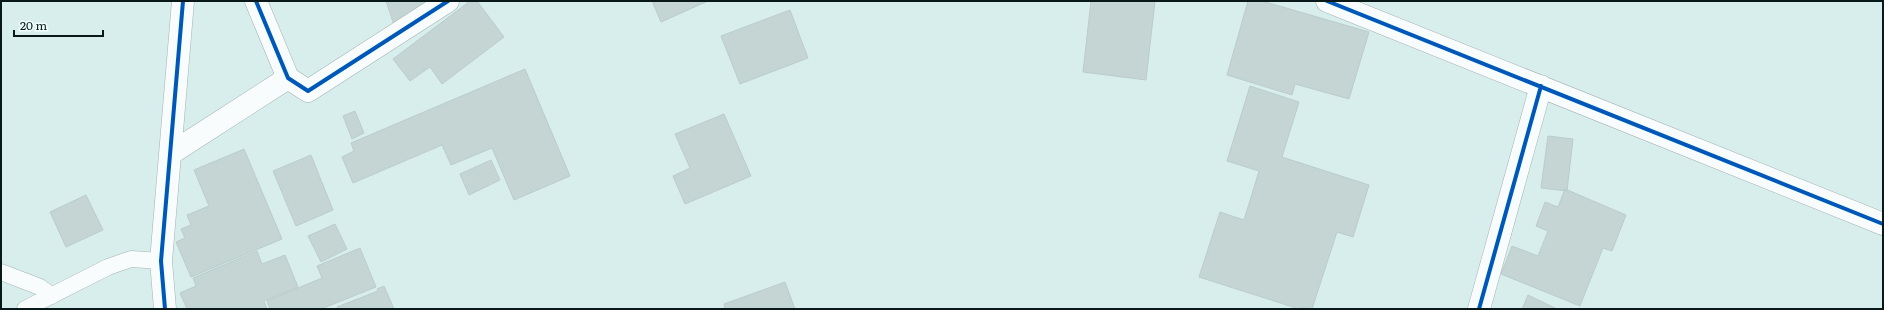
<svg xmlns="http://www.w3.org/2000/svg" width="1884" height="310" viewBox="0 0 1884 310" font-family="Literata,serif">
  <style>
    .building { fill: #c4d5d4; stroke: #bbcccb }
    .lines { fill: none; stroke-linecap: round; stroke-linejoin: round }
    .lane-casing { stroke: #a2b3b3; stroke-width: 17 }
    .street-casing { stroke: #a2b3b3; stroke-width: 23 }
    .lane { stroke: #f9fcfc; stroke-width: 16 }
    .street { stroke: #f9fcfc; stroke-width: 22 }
    .cycleway-casing { stroke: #effffe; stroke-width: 6 }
    .cycleway { stroke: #0057b8; stroke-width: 4 }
  </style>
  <rect width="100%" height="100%" fill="#d8eeed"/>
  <path class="building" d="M386 1H424L426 4 394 25Z
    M470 1H477L504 37 442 84 430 67 410 81 393 59Z
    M652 1H708L661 22Z
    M1091 1H1155L1146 80 1083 72Z
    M1248 1H1262L1369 32 1349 99 1295 84 1292 95 1227 75Z
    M790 10 808 58 740 84 721 36Z
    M525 69 570 176 514 200 492 148 451 165 442 145 353 183 342 157 354 151 351 143Z
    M1250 86 1299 102 1282 157 1369 185 1353 237 1337 232 1312 309 1300 307 1299 309 1199 277 1220 212 1244 220 1259 171 1227 161Z
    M355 111 364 133 352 139 343 116Z
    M724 114 751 176 685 204 673 176 690 168 675 134Z
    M1548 136 1573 139 1567 191 1541 188Z
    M244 149 282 239 191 277 176 242 185 238 181 229 191 225 187 215 209 206 194 170Z
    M311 155 333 210 296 226 273 171Z
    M491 160 500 180 469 195 460 174Z
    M1565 189 1626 215 1612 251 1603 248 1580 306 1501 274 1512 246 1538 256 1548 231 1536 226 1545 202 1558 207Z
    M86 195 103 230 66 247 50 212Z
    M335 224 347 249 321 262 308 236Z
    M360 248 376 287 321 309H270L267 301 322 278 317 266Z
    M257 251 262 264 285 255 298 287 264 301 267 309H187L180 293 196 286 193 278Z
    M785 282 795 309H725L724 304Z
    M384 286 394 309H338L337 307 378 291 377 289Z
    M1528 295 1557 309H1522Z"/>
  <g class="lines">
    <g class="lane-casing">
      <path id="lane" d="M1 272 40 287 52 296
        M25 309 108 267 131 259 161 261"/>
    </g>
    <g class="street-casing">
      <path id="street" d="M256 1 288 78 308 91 448 1
        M1327 1 1883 224
        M170 154 288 78
        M165 309 161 261 183 1
        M1479 309 1541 86"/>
    </g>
    <use href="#lane" class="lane"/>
    <use href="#street" class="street"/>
    <g class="cycleway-casing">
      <path id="cycleway" d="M256 1 288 78 308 91 448 1
        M1327 1 1883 224
        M165 309 161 261 183 1
        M1479 309 1541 86"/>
    </g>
    <use href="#cycleway" class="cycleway"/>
  </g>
  <rect width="1884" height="310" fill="none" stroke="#091818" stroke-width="4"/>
  <path d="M14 30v6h89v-6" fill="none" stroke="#091818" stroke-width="2"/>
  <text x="20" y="30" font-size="12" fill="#091818" stroke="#effffe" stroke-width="3" paint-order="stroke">20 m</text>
</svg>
